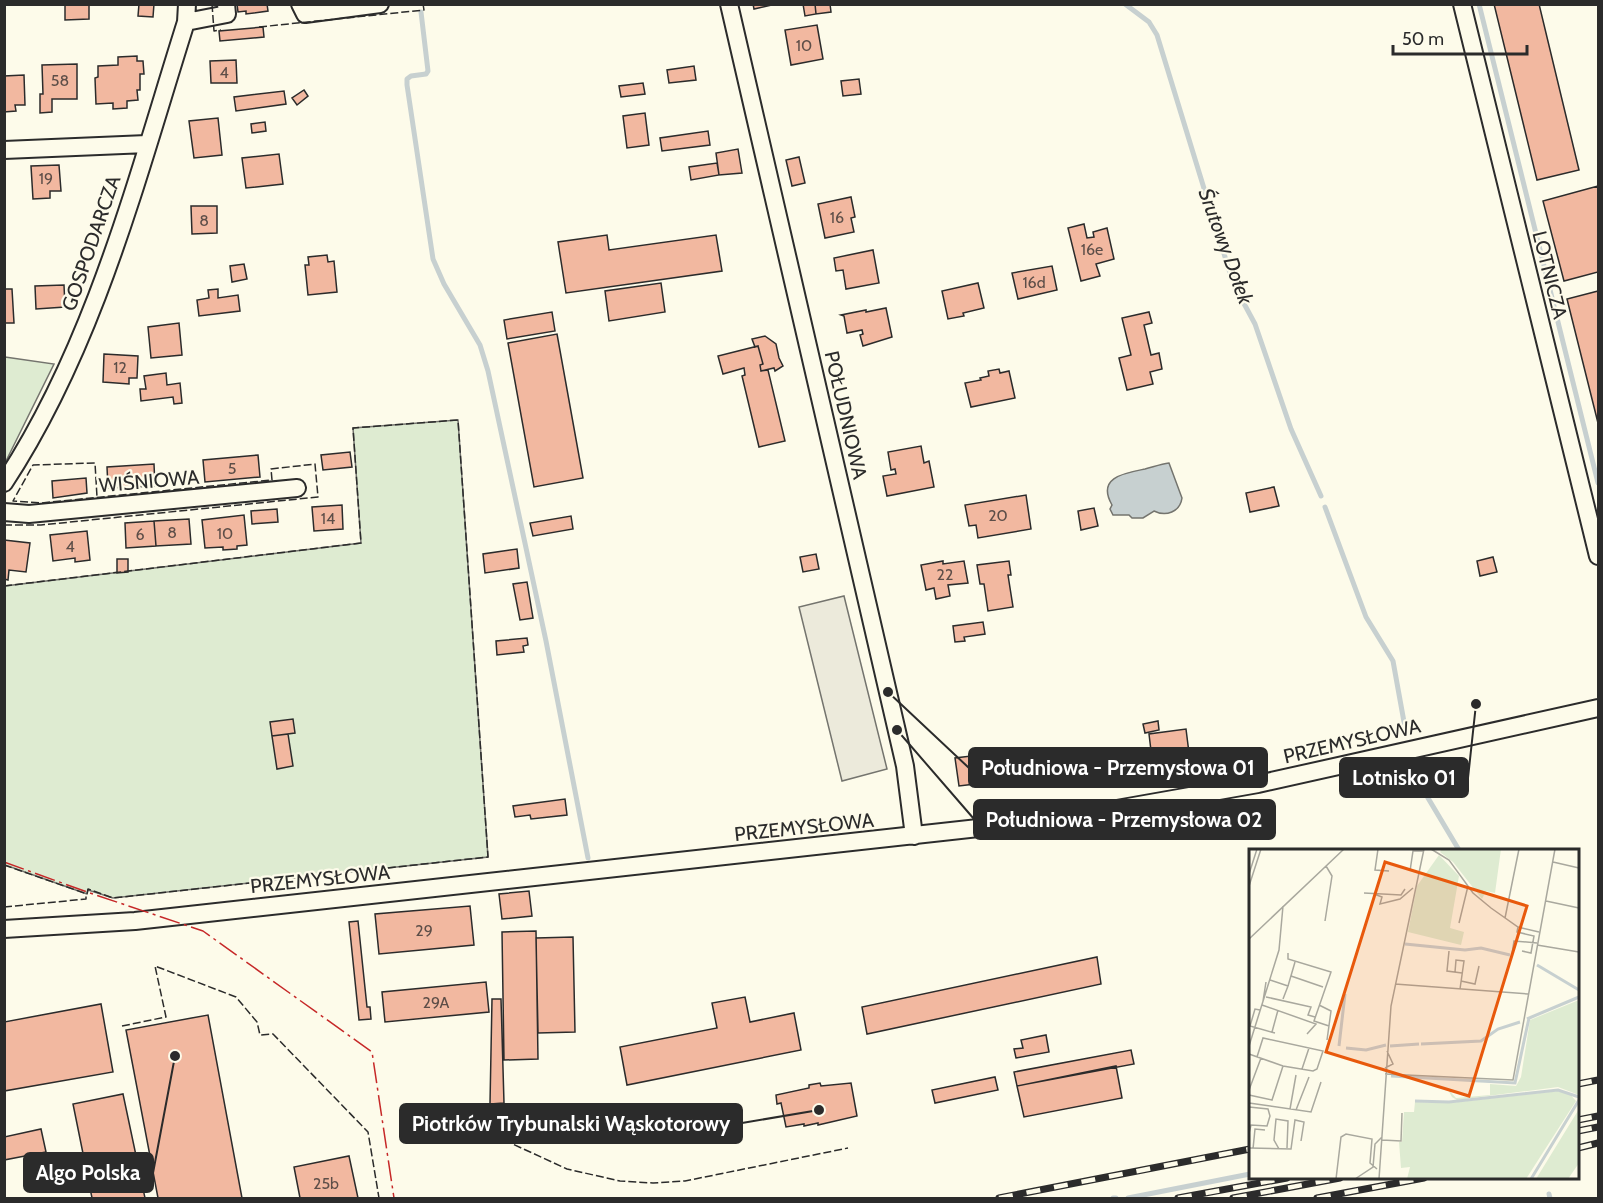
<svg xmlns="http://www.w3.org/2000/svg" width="1603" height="1203" viewBox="0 0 1603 1203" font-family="Cabin,sans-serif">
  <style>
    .green { fill: #deebd1; stroke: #74746e; stroke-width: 1.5 }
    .parking { fill: #eceadb; stroke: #74746e; stroke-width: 1.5 }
    .water { fill: #c7d0d0; stroke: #74746e; stroke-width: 1.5 }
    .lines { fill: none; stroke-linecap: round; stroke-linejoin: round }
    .stream { stroke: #c7d0d0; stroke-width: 5 }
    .building { fill: #f2b8a0; stroke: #2b2b2b; stroke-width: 1.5 }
    .minor-casing { stroke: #2b2b2b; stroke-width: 20 }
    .minor { stroke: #fdfbea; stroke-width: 16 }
    .rail-casing { stroke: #2b2b2b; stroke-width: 7 }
    .rail { stroke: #fdfbea; stroke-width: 4.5; stroke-dasharray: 14; stroke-linecap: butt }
    .fence { stroke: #2b2b2b; stroke-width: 1.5; stroke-dasharray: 8 3; stroke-linecap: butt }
    .power { stroke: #c62828; stroke-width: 1.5; stroke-dasharray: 21 4.5 3 4.5; stroke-linecap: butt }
    .labels { text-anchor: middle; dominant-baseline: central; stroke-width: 4.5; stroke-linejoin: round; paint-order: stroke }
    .number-label { font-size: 16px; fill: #5d4e48 }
    .street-label { font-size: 20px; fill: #2b2b2b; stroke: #fdfbea }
    .water-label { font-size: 21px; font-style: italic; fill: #2b2b2b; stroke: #fdfbea }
    .inset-river { fill: none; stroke: #c7d0d0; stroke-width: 3 }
    .inset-road { fill: none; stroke: #a9a89e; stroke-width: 1.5 }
    .view { fill: #e8590c; fill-opacity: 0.15; stroke: #e8590c; stroke-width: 3 }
    .inset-edge { fill: none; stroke: #2b2b2b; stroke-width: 3 }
    .leader { fill: none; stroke: #2b2b2b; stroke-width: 2 }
    .callout-dot { fill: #2b2b2b; stroke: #fdfbea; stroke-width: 2 }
    .callout { fill: #2b2b2b; stroke: #2b2b2b; stroke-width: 2 }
    .callout-label { font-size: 21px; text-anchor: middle; font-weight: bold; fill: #fff }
  </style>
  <rect width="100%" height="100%" fill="#fdfbea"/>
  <path class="green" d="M5 357 54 364 5 463 4 357Z
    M458 420 488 857 113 898 88 890 87 894 5 865V586L361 543 353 428Z"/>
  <path class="parking" d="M844 596 887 769 842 781 799 607Z"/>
  <path class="water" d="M1169 463 1182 498C1180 512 1166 517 1154 511L1143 518H1132L1129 515H1113L1110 509 1112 505C1096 477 1125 473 1145 469 1153 467 1161 464 1169 463Z"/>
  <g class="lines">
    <path class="stream" d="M1125 4 1149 22 1157 35 1229 270 1241 298 1255 324 1291 429 1321 496
      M1479 4 1598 483
      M421 12 428 71 426 74 411 76 407 79V85L433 259 444 284 480 345 488 371 546 641 588 858
      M1325 507 1366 617 1393 661 1406 733
      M1412 760 1428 798 1459 850
      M1549 1194 1550 1198
      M1113 1198H1116
      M1128 1198 1250 1174"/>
  </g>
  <path class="building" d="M65 4H89V19L65 20Z
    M139 4H154L153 17 138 16Z
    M237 4H267L268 11 246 14V11L238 12Z
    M753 4H776L754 9Z
    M803 4H815L816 14 805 16Z
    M815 4H830L831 12 816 14Z
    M1494 4H1539L1579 170 1537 180Z
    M817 25 823 59 791 65 785 30Z
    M263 27 264 37 220 41 219 31Z
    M137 56V61H143L144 74H140V90H137L138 100 127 101V108L113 109V103L96 104 95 78 98 77V66L118 65V57Z
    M236 60 237 83H211L210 61Z
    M77 64V99H52V112L40 113V94H43L42 65Z
    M694 66 696 80 669 83 667 70Z
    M24 75 25 105H15L16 111 4 112V76Z
    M859 79 861 94 843 96 841 81Z
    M643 83 645 94 621 97 619 86Z
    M304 90 308 96 297 105 292 98Z
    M284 91 286 104 236 111 234 97Z
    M645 113 649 145 627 148 623 116Z
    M218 118 222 155 194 158 189 121Z
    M265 122 266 131 252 133 251 124Z
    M708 131 710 145 662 151 660 138Z
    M738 149 742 173 719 175 716 153Z
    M279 154 283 184 246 188 242 158Z
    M799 157 805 183 792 186 786 160Z
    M717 163 719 175 691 180 689 167Z
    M59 165 61 191H50V198L33 199 31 166Z
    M1598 186V272L1564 281 1543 201Z
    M851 197 855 217 851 218 854 232 825 238 818 204Z
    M191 206H217V233L192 234Z
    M1084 224 1087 238 1094 237 1093 232 1107 228 1114 259 1096 264 1100 276 1081 281 1068 228Z
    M607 235 609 250 716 235 722 271 566 293 558 242Z
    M873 250 879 283 846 289 843 270 836 271 834 258Z
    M327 255 328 262 334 261 337 292 308 295 305 265H309L308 257Z
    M244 264 247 279 232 282 230 266Z
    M1052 266 1057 290 1018 299 1012 273Z
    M661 283 665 312 609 321 605 291Z
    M978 283 984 308 963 313 964 316 948 319 942 291Z
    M64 285 65 307 36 309 35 286Z
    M4 289H12L14 323H4Z
    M218 289V298L238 295 240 311 199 316 197 300 209 298 208 290Z
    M1598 291V423L1567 299Z
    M886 308 892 337 863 346 860 335 863 334 862 330 847 333 844 316 841 315 866 310V312Z
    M552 312 555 331 507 339 504 320Z
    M1149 312 1152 323 1144 325 1151 355 1159 353 1162 369 1150 372 1153 384 1127 390 1119 358 1131 355 1122 318Z
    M179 323 182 355 151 358 148 327Z
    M557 334 583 478 534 487 508 343Z
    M765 336 776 344 779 358 783 366 775 371 774 368 761 371 760 365 763 364 758 346 755 347 752 339Z
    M758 346 763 364 760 365 761 371 768 370 785 441 759 447 742 376 745 375 744 368 723 374 718 356Z
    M104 354 138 356 137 378H129V384L103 382Z
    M999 369 1000 373 1009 371 1015 398 971 407 965 383 981 380 980 378 989 376 988 371Z
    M166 373 167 385 180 383 182 403 174 404 173 397 141 401 140 389H146L144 376Z
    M921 446 924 463 929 461 934 487 887 496 883 476 896 474 895 469 891 470 888 452Z
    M350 452 352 467 323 470 321 455Z
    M258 455 260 477 205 482 203 460Z
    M154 464 155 486 108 488 107 467Z
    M86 478 87 493 53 498 52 481Z
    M1274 487 1279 506 1250 512 1246 493Z
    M1026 495 1031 529 978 538 976 525 969 526 965 505Z
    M342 505 343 529 314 531 312 507Z
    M1094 508 1098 526 1081 530 1078 511Z
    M277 509 278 522 252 524 251 511Z
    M244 515 247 545 237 546V549L223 550V547L205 548 202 520Z
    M571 516 573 529 533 536 530 523Z
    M189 519 191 544 156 546 154 521Z
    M154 521 156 546 126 548 125 523Z
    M87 531 90 560 75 562V558L53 561 50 535Z
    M4 540 30 543 26 572 9 570 8 580 4 579Z
    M517 549 519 568 485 573 483 554Z
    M816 554 819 569 803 572 800 557Z
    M1493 557 1497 572 1480 576 1477 561Z
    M117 559H128V572L117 573Z
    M943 561V564L964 561 968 583 948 585 950 596 936 599 934 588 926 590 921 565Z
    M1009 561 1011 575H1008L1013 607 988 611 984 584H980L977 565Z
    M527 582 533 618 520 620 513 584Z
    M983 622 985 634 964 637 965 641 955 642 953 626Z
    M527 638 528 645 523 646 524 652 497 655 496 641Z
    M293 719 295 733 272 736 270 722Z
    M1158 721 1159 730 1145 733 1143 724Z
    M1186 729 1189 753 1152 759 1149 734Z
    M288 734 293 766 277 769 272 736Z
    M971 756 975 784 959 786 955 758Z
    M565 799 567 815 531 819 530 815 515 817 513 806Z
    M529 891 532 916 502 919 499 894Z
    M470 906 474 945 379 954 375 914Z
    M358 921 367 1007H370L371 1019 359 1020 349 922Z
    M536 931 538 1059 504 1060 502 932Z
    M573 937 575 1032 538 1033 536 938Z
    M1097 957 1101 984 867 1034 862 1007Z
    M486 982 489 1012 385 1022 382 992Z
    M745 997 750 1022 794 1013 801 1050 627 1085 620 1047 717 1028 712 1003Z
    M492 999H501L504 1103 490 1104Z
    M101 1004 113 1072 4 1091V1022Z
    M208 1015 242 1198H158L126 1030Z
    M1046 1035 1049 1052 1016 1058 1014 1049 1023 1048 1021 1040Z
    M1131 1050 1134 1064 1017 1086 1014 1072Z
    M1116 1066 1122 1098 1024 1117 1017 1086Z
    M995 1077 998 1090 935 1103 932 1090Z
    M820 1083 821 1086 851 1083 857 1116 818 1125V1123L804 1126V1124L786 1127 781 1103 777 1104 776 1095 809 1088V1085Z
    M123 1094 145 1198H92L73 1104Z
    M41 1129 46 1152 4 1160V1137Z
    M349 1156 358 1198H300L294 1167Z"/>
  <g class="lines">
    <g class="minor-casing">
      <path id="minor" d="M300 4 305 14 380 4
        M729 4 905 766 914 836
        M1462 4 1598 556
        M186 22 227 14 226 4
        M4 150 147 144
        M4 483C95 345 137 177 186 22L187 4
        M4 512 29 514 297 488
        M4 929 135 921 1060 819 1258 784 1598 708"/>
    </g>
    <use href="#minor" class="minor"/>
    <g class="rail-casing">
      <path id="rail" d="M1578 1084 1598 1080
        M1578 1120 1598 1116
        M1578 1131 1598 1127
        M1578 1148 1598 1143
        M999 1198 1250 1149
        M1178 1198 1287 1178
        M1233 1198 1340 1178
        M1317 1198 1424 1178"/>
    </g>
    <use href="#rail" class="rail"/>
    <path class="fence" d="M212 4 214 31 221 30
      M259 27 424 10 423 4
      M4 525H41L318 497 315 464 271 469 272 480 41 503 13 501 33 465 95 463 97 497
      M4 586 361 543 353 428 458 420 488 857 113 898 88 889 87 894 4 865
      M4 907 86 899V894
      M122 1026 166 1017 155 966 236 997 257 1022 260 1035 273 1034 368 1132 379 1198
      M504 1140 567 1169 620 1181 653 1183 685 1181 848 1148"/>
    <path class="power" d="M4 862 87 892 203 931 372 1052 394 1198"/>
  </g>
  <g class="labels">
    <g class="number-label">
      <text x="804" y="45">10</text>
      <text x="224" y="72">4</text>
      <text x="60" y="80">58</text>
      <text x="46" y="178">19</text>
      <text x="837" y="217">16</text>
      <text x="204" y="220">8</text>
      <text x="1092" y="249">16e</text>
      <text x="1034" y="282">16d</text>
      <text x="120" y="367">12</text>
      <text x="232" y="468">5</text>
      <text x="998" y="515">20</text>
      <text x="328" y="518">14</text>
      <text x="172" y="532">8</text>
      <text x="225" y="533">10</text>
      <text x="140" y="534">6</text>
      <text x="70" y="546">4</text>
      <text x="945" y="574">22</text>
      <text x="424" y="930">29</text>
      <text x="436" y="1002">29A</text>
      <text x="326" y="1183">25b</text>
    </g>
    <g class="street-label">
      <text transform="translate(91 243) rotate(-71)">GOSPODARCZA</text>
      <text transform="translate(1550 275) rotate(76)">LOTNICZA</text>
      <text transform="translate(846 415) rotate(77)">POŁUDNIOWA</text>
      <text transform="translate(149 481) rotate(-5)">WIŚNIOWA</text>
      <text transform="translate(1352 741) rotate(-13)">PRZEMYSŁOWA</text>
      <text transform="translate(804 827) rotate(-6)">PRZEMYSŁOWA</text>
      <text transform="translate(320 879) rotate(-6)">PRZEMYSŁOWA</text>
    </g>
    <g class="water-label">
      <text transform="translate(1226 246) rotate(70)">Śrutowy Dołek</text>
    </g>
  </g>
  <g transform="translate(1249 849)">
    <rect width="330" height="330" fill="#fdfbea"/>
    <path d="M193 0H252L246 44 237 42 233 50 204 13 191 3ZM190 6 210 27 201 79 215 83 212 96 159 83 168 37ZM330 151V246L309 238 208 251 203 248 198 239 207 249 241 246V235L267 237 272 228 281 171ZM308 242 319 243 327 252 277 330H158L161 318 152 319 150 293H153L155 263H165L166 253 200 254ZM330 260V314L319 330H287Z" fill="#deebd1"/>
    <path class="inset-river" d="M156 95 216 101 232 99 261 106M288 116 330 141M278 170 330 148M172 195 232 192 249 180 271 173M90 197 96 145M141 197 170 195M97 199 117 201 137 196M142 227 266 234 280 169M166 252 200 253 309 241 330 248M282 330 330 251"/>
    <path class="inset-road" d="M129 0 126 21 140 22M182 0 200 11 224 44 242 59 269 78 290 83M304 13 330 19M161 22 164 2H174M0 25 8 0M0 37 12 0M115 44 152 46 156 40M125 45 133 48 131 55 151 50 164 39M297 52 330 59M256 69 270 0M76 72 83 27 77 17M210 74 219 37M269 78 268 83 285 87 282 104 273 102M0 90 95 0M288 96 330 103M200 102 198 122 213 124M39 104V110L82 123 65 172 80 177M263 105 265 92 288 94M206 123 207 111 215 112 211 140M42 127 74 138M21 131 39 137 34 150M212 132 226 135 230 117M146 135 279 145M39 137 46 113M17 148 62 158 59 166 66 168M14 152 17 133M13 156 67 175 58 185M70 156 82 162 78 191M11 161 6 160 1 177 26 184M23 183 29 161M0 197 30 101 34 57M0 205 34 217 64 222 68 220 74 202 14 189 8 208M136 219 144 215 138 202M53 220 60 199M136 225 264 231 306 0M0 241 12 209M0 246 23 251 34 217M0 254 62 263 72 233M0 258 19 260 21 267 18 277 2 276 0 284M41 260 47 226M47 261 60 228M133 291 152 292 153 264M0 299 42 300 46 271 55 273 52 292M4 300 6 280 16 281M30 300 25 291 27 270 39 272 38 299M87 330 92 288 97 285 123 290 121 314 128 320M106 330 124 318 126 295 133 288M130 330 142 157 175 0"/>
    <path class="view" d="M136 13 278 57 220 247 77 203Z"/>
    <rect width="330" height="330" class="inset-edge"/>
  </g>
  <path class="leader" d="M888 692L969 768M1476 704L1468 778M897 730L974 819M819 1110L742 1123M175 1056L153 1173"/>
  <g class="callout-dot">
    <circle cx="888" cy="692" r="6"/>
    <circle cx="1476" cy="704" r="6"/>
    <circle cx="897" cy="730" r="6"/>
    <circle cx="819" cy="1110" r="6"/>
    <circle cx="175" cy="1056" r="6"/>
  </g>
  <g class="callout">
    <rect x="969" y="748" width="298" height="39" rx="6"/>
    <rect x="1340" y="758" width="128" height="39" rx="6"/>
    <rect x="974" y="800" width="301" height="39" rx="6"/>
    <rect x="400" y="1104" width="342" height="39" rx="6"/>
    <rect x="24" y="1153" width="129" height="39" rx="6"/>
  </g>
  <g class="callout-label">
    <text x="1118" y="775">Południowa - Przemysłowa 01</text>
    <text x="1404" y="785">Lotnisko 01</text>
    <text x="1124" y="827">Południowa - Przemysłowa 02</text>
    <text x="571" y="1131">Piotrków Trybunalski Wąskotorowy</text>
    <text x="88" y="1180">Algo Polska</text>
  </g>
  <rect width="1603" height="1203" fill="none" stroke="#2b2b2b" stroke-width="12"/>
  <path d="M1393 45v9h134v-9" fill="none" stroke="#2b2b2b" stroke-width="3"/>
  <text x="1402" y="45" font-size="18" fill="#2b2b2b" stroke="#fdfbea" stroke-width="4.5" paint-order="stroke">50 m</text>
</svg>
